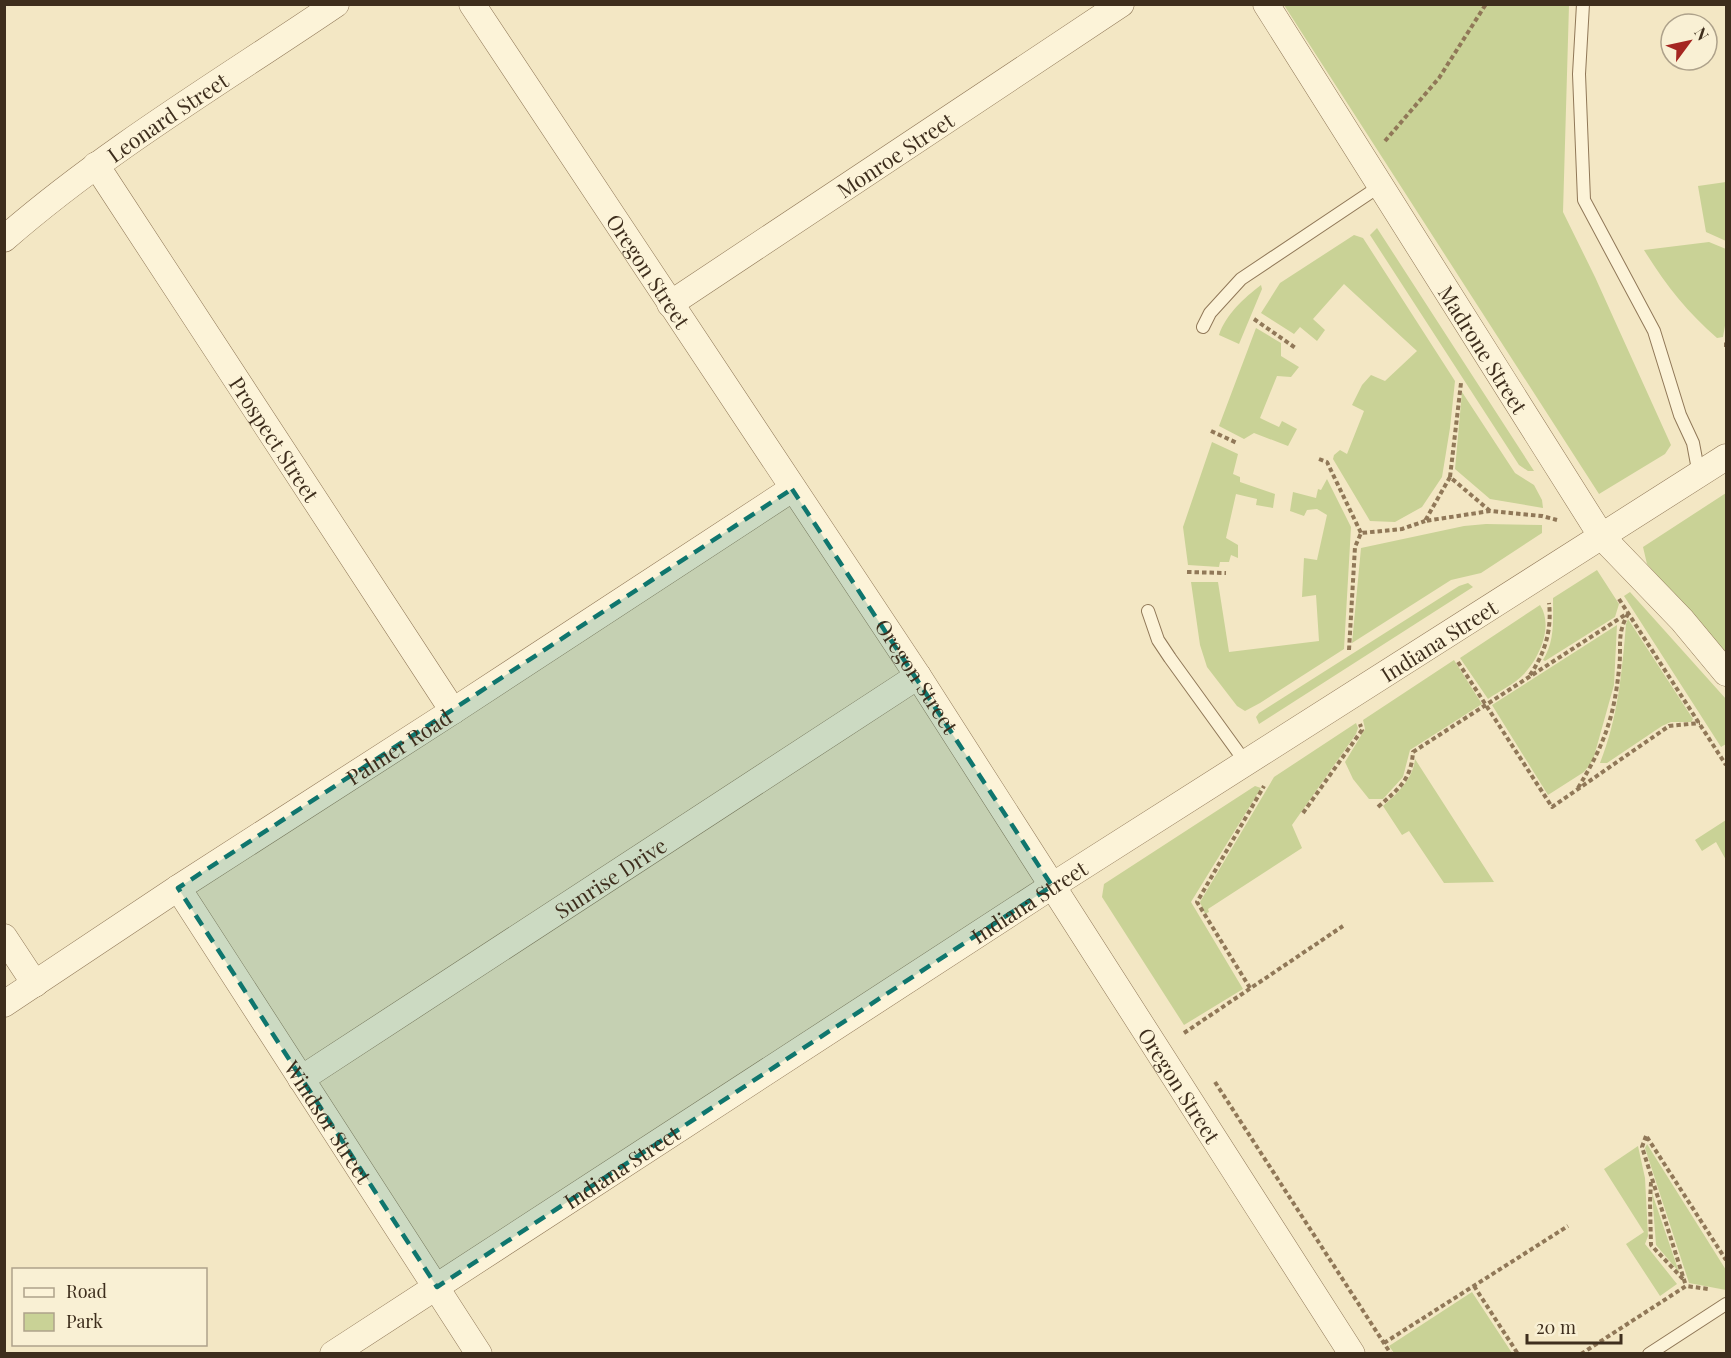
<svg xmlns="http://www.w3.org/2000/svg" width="1731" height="1358" viewBox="0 0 1731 1358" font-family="'Playfair Display',serif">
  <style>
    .green { fill: #c9d296 }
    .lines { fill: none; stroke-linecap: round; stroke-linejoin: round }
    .lane-casing { stroke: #907858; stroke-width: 14 }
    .street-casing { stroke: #907858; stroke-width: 27 }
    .path { stroke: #907858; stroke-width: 4; stroke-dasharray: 4.5 3; stroke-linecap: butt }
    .lane { stroke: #fcf3d8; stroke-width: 12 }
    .street { stroke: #fcf3d8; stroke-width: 26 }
    .marked { fill: #0f766e; fill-opacity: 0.2; stroke: #0f766e; stroke-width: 4.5; stroke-dasharray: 12 8; stroke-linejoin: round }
    .labels { text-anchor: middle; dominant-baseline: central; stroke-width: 4.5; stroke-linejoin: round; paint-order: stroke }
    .street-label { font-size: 21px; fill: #3e2e1d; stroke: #f9f0d4 }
  </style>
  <rect width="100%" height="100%" fill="#f3e7c4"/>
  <path class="green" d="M1284 5H1569L1563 212 1595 277 1671 445 1665 454 1599 494Z
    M1726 182V241L1706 232 1698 186Z
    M1377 228 1534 471H1528L1519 465 1370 235Z
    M1354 235 1363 238 1455 381 1450 428 1442 477 1422 507 1395 522 1370 521 1333 459 1334 455 1340 450 1347 454 1364 411 1352 405 1362 385 1371 375 1385 381 1417 351 1344 284 1313 319 1325 330 1317 341 1300 327 1294 334 1261 313 1280 283Z
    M1709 242 1726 249V320L1723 337 1717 338C1687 312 1665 284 1644 250Z
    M1261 285 1262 289 1239 344 1219 335C1226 314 1244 298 1261 285Z
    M1256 328 1281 343V356L1299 367 1291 377 1277 376 1260 418 1279 427 1282 421 1297 429 1288 446 1254 433 1244 439 1219 426Z
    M1462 392 1515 473 1534 485 1542 500 1543 508 1490 499 1455 469Z
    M1212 442 1238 454 1233 474 1240 477V482L1275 494 1273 508 1256 505 1257 499 1236 494 1226 538 1238 545V558L1231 555 1229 562H1220L1219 567 1188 565 1183 527Z
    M1327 479 1351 527 1344 649 1260 703 1245 711 1237 706 1207 667 1200 645 1191 582H1218L1229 652 1319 641 1316 595 1302 597 1304 558 1317 560 1327 515 1317 509 1307 510 1304 516 1290 511 1293 492 1316 498 1318 489 1321 490Z
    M1726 493V652L1647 564 1643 547Z
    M1486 524 1542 525V533L1481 573 1451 580 1352 643 1361 548 1464 526Z
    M1597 570 1619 604 1615 617 1545 661 1543 660C1555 641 1553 620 1553 598Z
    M1468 583 1473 587 1259 724 1256 717 1259 713 1459 586Z
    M1630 592 1726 699V744L1721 747 1624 596Z
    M1540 605C1554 626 1539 658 1524 674 1515 684 1499 691 1488 699L1460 658Z
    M1628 619 1693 719 1691 722H1671L1662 726 1607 763H1600C1618 718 1622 672 1626 624Z
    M1617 625 1614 685 1593 760 1584 772 1548 795 1492 705Z
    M1454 660 1482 704 1410 750 1403 777 1383 799H1369L1353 779 1345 762 1365 729 1363 720Z
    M1356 723 1358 728 1356 734 1292 825 1302 848 1208 909 1209 912 1205 914 1200 902 1274 777Z
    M1415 759 1494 882 1444 883 1409 831 1402 835 1383 806C1397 794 1413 779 1415 759Z
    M1255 786 1261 788 1191 902 1243 989 1184 1025 1102 897 1104 884Z
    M1726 820V860L1716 842 1702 851 1695 840Z
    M1647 1144 1726 1270V1290L1689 1283 1645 1148Z
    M1638 1146 1645 1178 1648 1236 1645 1244 1677 1284 1660 1296 1626 1244 1644 1232 1604 1169Z
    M1652 1193 1679 1272 1656 1245Z
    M1472 1292 1512 1353H1394L1389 1346Z"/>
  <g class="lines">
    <g class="lane-casing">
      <path id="lane" d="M1583 4 1579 74 1584 200 1654 331 1680 415 1693 443 1699 475
        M1203 327 1210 313 1241 279 1380 186
        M1148 611 1158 640 1170 658 1246 763
        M1649 1354 1726 1304"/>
    </g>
    <g class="street-casing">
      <g id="street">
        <path id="s1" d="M472 4 918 676 1352 1354"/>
        <path id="s2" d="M1266 4 1602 537 1682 620 1726 673"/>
        <path id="s3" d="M96 165 453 711"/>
        <path id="s4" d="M4 239C106 150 224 80 336 4"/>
        <path id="s5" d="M670 304 1121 4"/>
        <path id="s6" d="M178 888 479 1354"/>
        <path d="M4 937 35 984"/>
        <path id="s7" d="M4 1004 178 888 453 711 792 489"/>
        <path id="s8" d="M301 1079 918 676"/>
        <path id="s9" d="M333 1354 1052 886 1726 457"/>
      </g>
    </g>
    <path class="path" d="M1385 141 1439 78 1486 4
      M1254 319 1297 349
      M1726 347V342
      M1211 431 1237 443
      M1319 459 1327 462 1361 533
      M1450 477 1461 383
      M1490 511 1450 477 1425 521 1490 511 1542 516 1557 520
      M1187 572 1226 573
      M1619 599 1726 765
      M1349 650 1355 547 1361 533 1402 529 1425 521
      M1458 662 1552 807 1669 726 1700 723
      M1530 675C1545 653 1552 630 1549 603
      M1578 788C1604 745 1614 718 1619 669 1622 646 1616 635 1628 614
      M1378 807C1398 789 1411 781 1413 752L1628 613
      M1303 813 1362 730 1360 724
      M1250 988 1197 902 1264 786
      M1184 1033 1343 926
      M1215 1082 1391 1354
      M1646 1136 1642 1147 1686 1286
      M1647 1137 1726 1260
      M1651 1182 1650 1202 1651 1245 1683 1279
      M1474 1286 1518 1354
      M1384 1343 1568 1226
      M1581 1354 1686 1286 1708 1289"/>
    <use href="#lane" class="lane"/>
    <use href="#street" class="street"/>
  </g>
  <path class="marked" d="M792 489 1052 886 437 1287 178 888Z"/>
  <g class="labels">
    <g class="street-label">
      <text stroke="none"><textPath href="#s4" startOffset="204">Leonard Street</textPath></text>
      <text stroke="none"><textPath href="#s5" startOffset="270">Monroe Street</textPath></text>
      <text stroke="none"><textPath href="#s1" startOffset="320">Oregon Street</textPath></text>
      <text stroke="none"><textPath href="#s2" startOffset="408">Madrone Street</textPath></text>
      <text stroke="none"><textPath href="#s3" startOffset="327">Prospect Street</textPath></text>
      <text stroke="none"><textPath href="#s9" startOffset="1316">Indiana Street</textPath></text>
      <text stroke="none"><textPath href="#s1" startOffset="806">Oregon Street</textPath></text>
      <text stroke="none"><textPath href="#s7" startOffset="471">Palmer Road</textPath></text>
      <text stroke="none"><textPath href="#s8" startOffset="369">Sunrise Drive</textPath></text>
      <text stroke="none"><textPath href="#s9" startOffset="830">Indiana Street</textPath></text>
      <text stroke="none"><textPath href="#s1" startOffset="1292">Oregon Street</textPath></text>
      <text stroke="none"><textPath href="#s6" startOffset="278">Windsor Street</textPath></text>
      <text stroke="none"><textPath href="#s9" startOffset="344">Indiana Street</textPath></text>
    </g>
  </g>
  <rect width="1731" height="1358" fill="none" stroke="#3e2e1d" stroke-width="12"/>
  <rect x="12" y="1268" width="195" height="78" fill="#f9f0d4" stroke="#aea28b" stroke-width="1.5"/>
  <rect x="24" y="1288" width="30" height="9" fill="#fcf3d8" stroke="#aea28b" stroke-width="1.5"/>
  <text x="66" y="1298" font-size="18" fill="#3e2e1d">Road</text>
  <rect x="24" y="1313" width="30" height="18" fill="#c9d296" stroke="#aea28b" stroke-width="1.5"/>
  <text x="66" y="1328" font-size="18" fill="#3e2e1d">Park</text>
  <g transform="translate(1689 42) rotate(57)"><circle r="28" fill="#f9f0d4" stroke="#aea28b" stroke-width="1.5"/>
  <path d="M0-4.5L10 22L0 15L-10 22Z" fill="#a52621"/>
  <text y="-9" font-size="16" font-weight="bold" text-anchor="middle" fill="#3e2e1d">N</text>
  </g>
  <path d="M1527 1334v9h94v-9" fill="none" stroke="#3e2e1d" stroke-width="3"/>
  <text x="1536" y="1334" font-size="18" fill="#3e2e1d" stroke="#f9f0d4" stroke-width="4.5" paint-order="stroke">20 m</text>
</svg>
